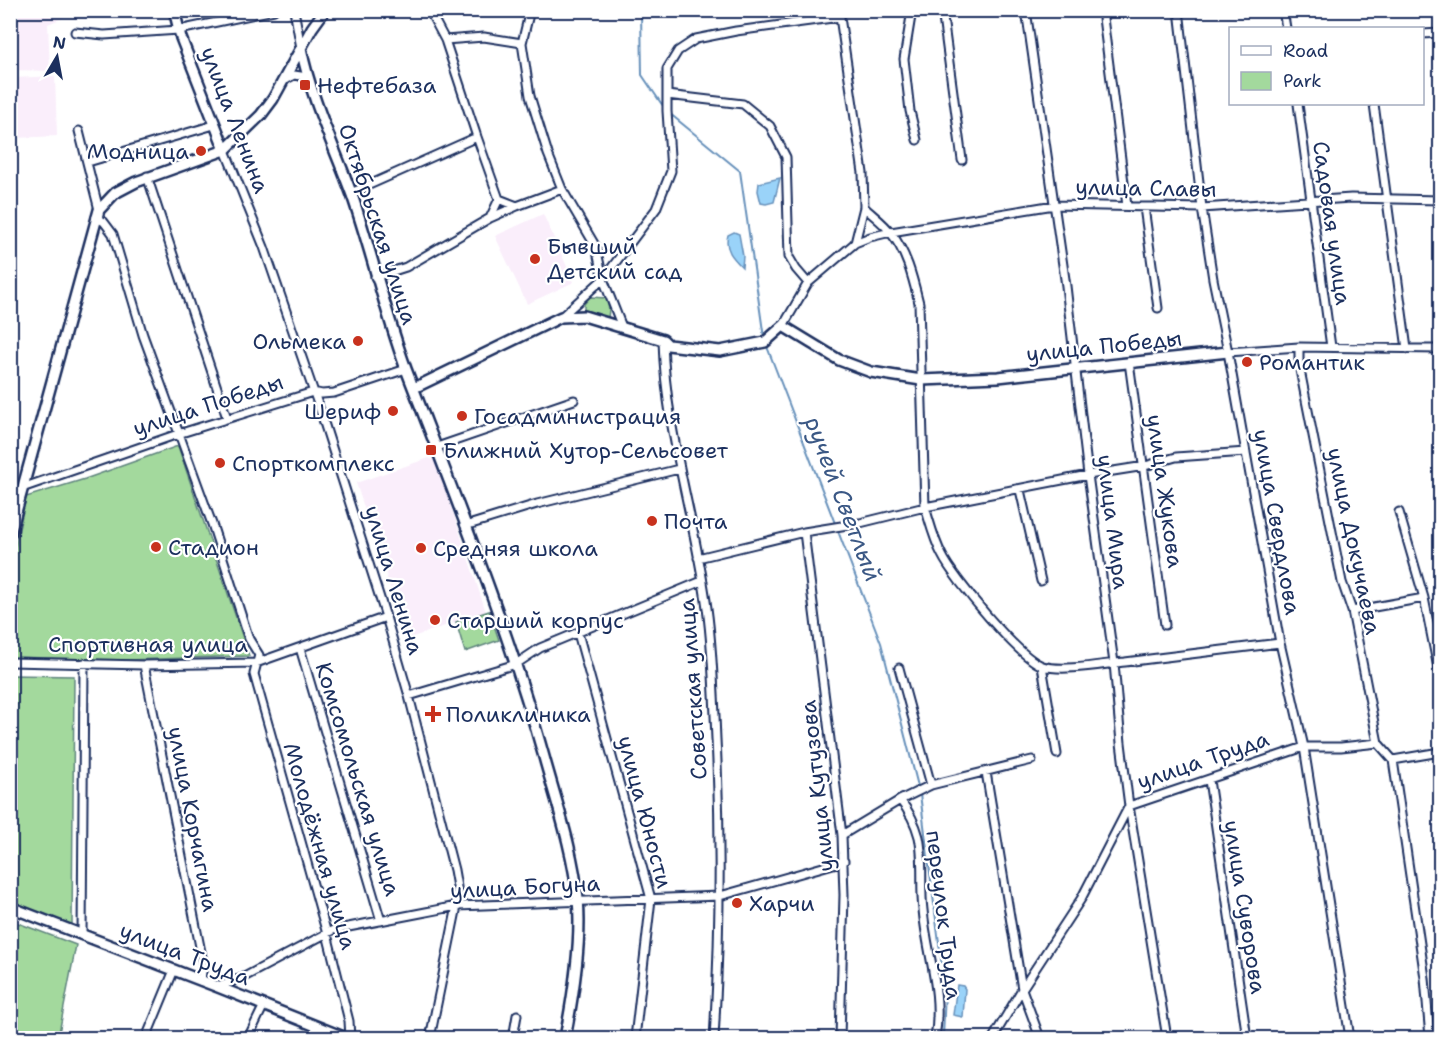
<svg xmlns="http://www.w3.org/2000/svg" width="1451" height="1049" viewBox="0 0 1451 1049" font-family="'Shantell Sans',sans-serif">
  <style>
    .built { fill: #faeefb }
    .green { fill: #a3d99d; stroke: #5f847e; stroke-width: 1.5 }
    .water { fill: #9ad3f9; stroke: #6791bb; stroke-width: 1.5 }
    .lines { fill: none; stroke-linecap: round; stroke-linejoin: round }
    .stream { stroke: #6791bb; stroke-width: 2 }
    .street-casing { stroke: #1b2f5e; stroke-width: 11 }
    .secondary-casing { stroke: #1b2f5e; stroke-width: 14 }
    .street { stroke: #fff; stroke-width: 7 }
    .secondary { stroke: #fff; stroke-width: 9 }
    .poi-dot { fill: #c8321e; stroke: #fff; stroke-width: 2 }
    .labels { text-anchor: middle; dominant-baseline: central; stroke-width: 4.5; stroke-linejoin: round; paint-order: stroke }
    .poi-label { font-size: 22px; fill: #1b2f5e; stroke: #fff; text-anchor: start }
    .street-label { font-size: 22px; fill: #1b2f5e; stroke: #fff }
    .water-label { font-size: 24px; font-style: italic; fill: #3b5885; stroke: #fff }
  </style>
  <rect width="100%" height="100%" fill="#fff"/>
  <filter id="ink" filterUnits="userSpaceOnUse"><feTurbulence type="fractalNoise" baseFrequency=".0167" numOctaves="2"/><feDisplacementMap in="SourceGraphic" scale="12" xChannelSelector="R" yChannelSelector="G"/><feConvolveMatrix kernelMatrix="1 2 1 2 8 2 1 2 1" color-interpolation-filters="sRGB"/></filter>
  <g filter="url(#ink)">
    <path class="built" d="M11 10 65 11V17L48 24 50 71 11 70Z
      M55 76 57 136 16 138 14 78Z
      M543 214 574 282 527 304 495 236Z
      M429 458 436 461 486 612 407 639 356 483Z"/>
    <path class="green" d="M590 297 606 298 609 309 608 318 606 319 584 311V304Z
      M178 446 249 656 126 660 11 657V566L26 497 85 479Z
      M489 611 499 640 465 652 456 622Z
      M11 675 74 676 72 926 11 901Z
      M10 920 76 945 58 1038H11Z"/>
    <path class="water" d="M780 178 774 202 766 204 761 203 758 191 759 183Z
      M734 232 739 234 743 256 742 267C733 258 724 249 728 235Z
      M957 985 963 986 965 989 963 1017 953 1015Z"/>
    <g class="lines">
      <path class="stream" d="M641 10 642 75 665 109
        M669 113 740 171 764 338
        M766 344 881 643 920 794 945 990 943 1038"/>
      <g class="street-casing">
        <path id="street" d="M294 10 301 48
          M530 10 522 43 530 96 548 154 562 189 596 247 603 279 622 327
          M912 10 904 59 910 111 917 140
          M942 10 962 160
          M1026 10 1066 286 1088 475 1114 663 1121 743 1129 806 1167 1038
          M1102 10 1127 206
          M1179 10 1202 208 1213 279 1228 352 1280 643 1304 747 1350 1038
          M1283 10 1286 28
          M75 32 104 35 179 30 274 10
          M1422 34 1440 33
          M445 40 484 37 522 43
          M283 81 294 75 307 77
          M667 95 743 104 770 126 786 157 789 257 796 269 808 283
          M1298 104 1331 347
          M1374 104 1407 349
          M79 131 99 210
          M225 150 264 247 320 410 386 617 409 696 454 870 457 887V906L430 1038
          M88 162 214 125
          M147 176 227 418
          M351 193 477 137
          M499 199 517 206 562 189
          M864 207C872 215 884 223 891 233 907 253 913 279 919 303L925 507C930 523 934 540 942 555 953 578 1020 659 1043 666 1063 672 1104 664 1125 662 1177 656 1228 649 1280 643
          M1144 207 1158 308
          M96 217 104 222 113 234 143 335 212 524 249 639 259 655 254 674 327 934 349 1021 350 1038
          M490 218 517 206
          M855 243 870 237 891 232 1054 205 1202 208 1351 198 1440 200
          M375 277 406 267 490 218 499 199 477 137 445 40 429 10
          M561 317 603 279 656 209 671 171 667 111V69L678 51 696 39 736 31 840 17
          M783 326 808 283 855 243 864 207 863 173 840 17 841 10
          M663 340C665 431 695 518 707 608 713 651 714 695 716 739 721 839 720 939 714 1038
          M1299 347V365L1342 582 1352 611 1378 743
          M1228 352 1299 347 1440 349
          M1129 362 1165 625
          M437 447 574 400
          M22 488 178 434 313 392 322 394 334 393 406 369
          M1020 490 1041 581
          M10 494H20
          M1399 512 1424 598 1440 678
          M465 526 537 504 679 469
          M804 532 842 835 844 895 840 1038
          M698 558 804 532 860 523 925 507 1088 475 1145 466 1176 457 1246 452
          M1352 611 1424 598
          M578 633 651 899 635 1038
          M300 648 381 921
          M10 662 144 665 256 663 386 617
          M144 665 203 962 201 981
          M1042 666 1057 754
          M899 668 931 785
          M409 696 516 664 540 648 702 581
          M1393 760 1425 978 1430 1038
          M986 772 1022 989 1040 1038
          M1209 780 1247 1038
          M900 800C910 812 915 822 919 837 924 860 920 887 923 910 927 955 943 992 935 1038
          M842 835 900 800 931 785 1032 760
          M82 936 84 663
          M218 987 246 976 333 930 457 906 720 896 844 861
          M146 1038 174 970
          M248 1038 264 1005
          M513 1038 517 1015
          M993 1038 1022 989 1081 899 1129 806 1304 747H1341L1378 743 1393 760 1440 752"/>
      </g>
      <g class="secondary-casing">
        <path id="secondary" d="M174 10 181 38 225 150
          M301 48C311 99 334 146 352 195 372 253 385 312 406 369 455 497 507 625 544 757 557 804 573 850 578 899 582 941 573 997 565 1038
          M414 388 561 317 584 316 663 340 668 345 720 351 765 342 783 326 839 360 871 372 921 380 998 377 1228 352
          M10 534 99 210 115 193 136 182 225 150 261 115 273 99 312 28 325 10
          M10 907 218 987 346 1038"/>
      </g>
      <use href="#street" class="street"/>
      <use href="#secondary" class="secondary"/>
    </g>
  </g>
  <g class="poi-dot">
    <rect x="299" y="79" width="12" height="12" rx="3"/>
    <circle cx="201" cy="151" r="6"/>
    <circle cx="535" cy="259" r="6"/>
    <circle cx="358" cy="341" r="6"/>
    <circle cx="1247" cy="362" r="6"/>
    <circle cx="393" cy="411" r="6"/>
    <circle cx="462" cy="416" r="6"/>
    <rect x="425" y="444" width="12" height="12" rx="3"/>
    <circle cx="220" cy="463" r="6"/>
    <circle cx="652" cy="521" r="6"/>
    <circle cx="156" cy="547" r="6"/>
    <circle cx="421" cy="548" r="6"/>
    <circle cx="435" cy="620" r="6"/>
    <path d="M430 705h6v6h6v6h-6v6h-6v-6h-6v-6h6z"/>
    <circle cx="737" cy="903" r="6"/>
  </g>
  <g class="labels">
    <g class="poi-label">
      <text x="317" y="85">Нефтебаза</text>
      <text x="189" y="151" text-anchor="end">Модница</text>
      <text x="547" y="246">Бывший<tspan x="547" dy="25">Детский сад</tspan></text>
      <text x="346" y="341" text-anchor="end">Ольмека</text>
      <text x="1259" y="362">Романтик</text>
      <text x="381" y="411" text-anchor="end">Шериф</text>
      <text x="474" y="416">Госадминистрация</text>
      <text x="443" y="450">Ближний Хутор-Сельсовет</text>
      <text x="232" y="463">Спорткомплекс</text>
      <text x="664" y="521">Почта</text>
      <text x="168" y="547">Стадион</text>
      <text x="433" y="548">Средняя школа</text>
      <text x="447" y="620">Старший корпус</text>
      <text x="446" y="714">Поликлиника</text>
      <text x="749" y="903">Харчи</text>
    </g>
    <g class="street-label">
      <text transform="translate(235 120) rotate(69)">улица Ленина</text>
      <text transform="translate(1146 188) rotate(1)">улица Славы</text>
      <text transform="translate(1332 223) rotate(82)">Садовая улица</text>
      <text transform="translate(378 224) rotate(72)">Октябрьская улица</text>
      <text transform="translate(1104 346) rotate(-6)">улица Победы</text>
      <text transform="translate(208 405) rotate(-18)">улица Победы</text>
      <text transform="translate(1165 491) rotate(82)">улица Жукова</text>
      <text transform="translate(1113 522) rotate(83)">улица Мира</text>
      <text transform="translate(1277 522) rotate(80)">улица Свердлова</text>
      <text transform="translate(1354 541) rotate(78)">улица Докучаева</text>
      <text transform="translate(394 580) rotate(73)">улица Ленина</text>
      <text x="148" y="644">Спортивная улица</text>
      <text transform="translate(693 689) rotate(-94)">Советская улица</text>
      <text transform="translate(1203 760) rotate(-19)">улица Труда</text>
      <text transform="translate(358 779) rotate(73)">Комсомольская улица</text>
      <text transform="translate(817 786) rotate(-96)">улица Кутузова</text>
      <text transform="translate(645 812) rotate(75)">улица Юности</text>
      <text transform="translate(193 819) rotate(79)">улица Корчагина</text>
      <text transform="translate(320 846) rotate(74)">Молодёжная улица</text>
      <text transform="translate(525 887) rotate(-3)">улица Богуна</text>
      <text transform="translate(1245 907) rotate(81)">улица Суворова</text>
      <text transform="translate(944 915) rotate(83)">переулок Труда</text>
      <text transform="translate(185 954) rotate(21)">улица Труда</text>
    </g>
    <g class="water-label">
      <text transform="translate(843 499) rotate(69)">ручей Светлый</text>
    </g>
  </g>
  <rect width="1451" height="1049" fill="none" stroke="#fff" stroke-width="36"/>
  <rect x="18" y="18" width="1415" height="1013" fill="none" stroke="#1b2f5e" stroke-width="2" filter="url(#ink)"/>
  <rect x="1229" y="27" width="195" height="78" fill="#ffffff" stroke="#a4acbf" stroke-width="1.5"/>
  <rect x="1241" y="46" width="30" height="9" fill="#ffffff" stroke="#a4acbf" stroke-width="1.5"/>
  <text x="1283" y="57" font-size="18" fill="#1b2f5e">Road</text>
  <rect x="1241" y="72" width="30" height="18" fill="#a3d99d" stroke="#a4acbf" stroke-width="1.5"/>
  <text x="1283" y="87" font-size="18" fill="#1b2f5e">Park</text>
  <g transform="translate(57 57) rotate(10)" stroke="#ffffff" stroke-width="4.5" paint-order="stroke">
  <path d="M0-4.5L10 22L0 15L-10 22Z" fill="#1b2f5e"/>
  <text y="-9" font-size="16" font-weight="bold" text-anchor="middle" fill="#1b2f5e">N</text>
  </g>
</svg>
